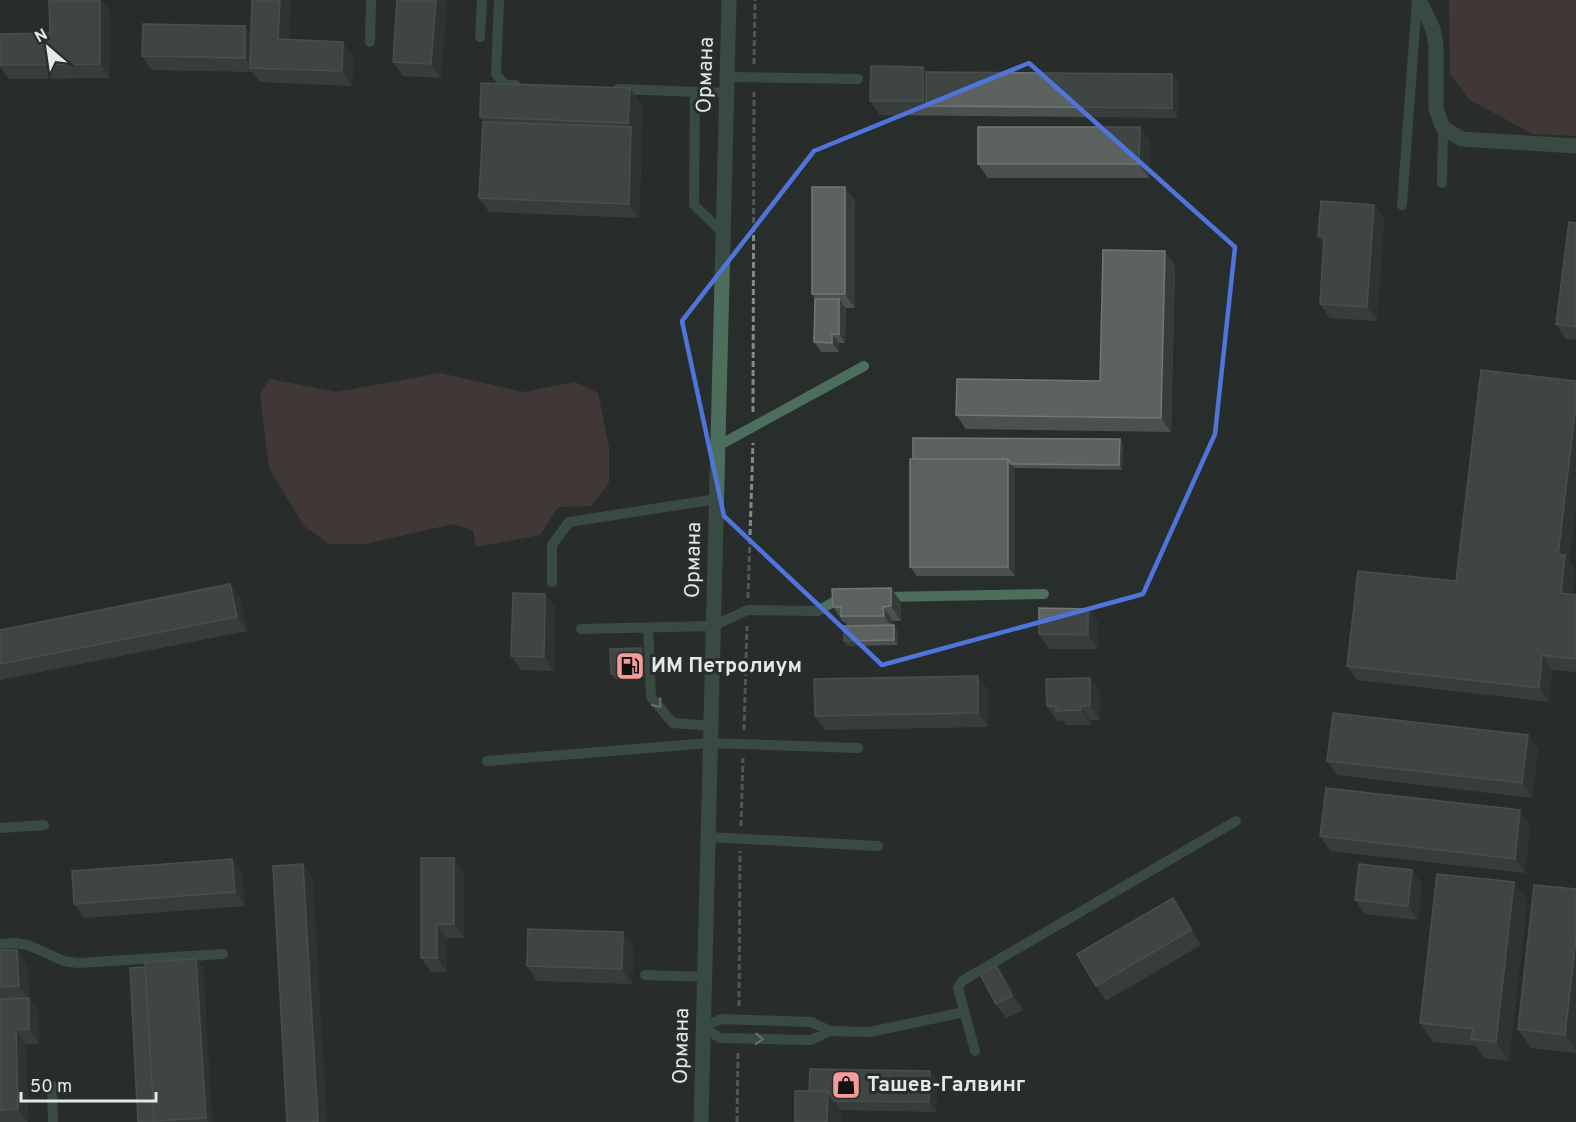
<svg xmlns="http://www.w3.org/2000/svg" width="1576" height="1122" viewBox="0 0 1576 1122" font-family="Overpass,sans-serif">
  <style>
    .green { fill: #5c4545 }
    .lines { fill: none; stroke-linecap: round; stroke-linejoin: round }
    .path { stroke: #858a88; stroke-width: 3; stroke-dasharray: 6 3; stroke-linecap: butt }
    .service { stroke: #4d6e5d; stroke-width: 10 }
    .minor { stroke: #4d6e5d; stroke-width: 15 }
    .wall { fill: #4b514e }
    .shaded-wall { fill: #363c39 }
    .building { fill: #5c625f; stroke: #717774; stroke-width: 1.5 }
    .oneway { stroke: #a8b7af }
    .marked { fill: none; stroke: #4f74dc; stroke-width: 4.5; stroke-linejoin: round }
    .labels { text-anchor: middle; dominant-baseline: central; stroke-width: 6; stroke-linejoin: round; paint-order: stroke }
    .street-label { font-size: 21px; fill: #e4e8e6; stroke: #282e2b }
    .poi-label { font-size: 21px; font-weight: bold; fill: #e4e8e6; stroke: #282e2b; text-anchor: start }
  </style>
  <rect width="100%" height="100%" fill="#282e2b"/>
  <path class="green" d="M1449 0H1576V136L1533 134 1470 100 1450 74Z
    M440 373 523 392 575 382 598 393 609 447V482L592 506 558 507 540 535 476 547 473 530 453 524 365 544H329L304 526 269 468 260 394 269 379 337 392Z"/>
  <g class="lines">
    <path class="path" d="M754 64 755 0
      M753 412 754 92
      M748 598 753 443
      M744 730 747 626
      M741 826 743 758
      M739 1006 740 851
      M737 1122 738 1052"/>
    <path class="service" d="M499 0 496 74 505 85H516
      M480 37 482 0
      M370 42 371 0
      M727 77 858 79
      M618 89 726 93
      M695 92 694 205 723 233
      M1442 183 1443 128
      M1402 205 1417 0
      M718 446 864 366
      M552 582V545L569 522 717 499
      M885 597 1044 594
      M648 627 651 697 673 723 711 726
      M581 629 713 626 748 610 818 611 840 598H846
      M487 761 710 743 858 748
      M0 828 44 825
      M708 837 878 846
      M0 944 16 943 28 945 64 961 78 963 223 954
      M645 975 705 977
      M703 1027 720 1038 811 1040 830 1031 870 1032 964 1012
      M703 1027 721 1019 811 1022 830 1031
      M975 1051 958 988 962 981 1236 821
      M52 1086 53 1122"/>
    <path class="minor" d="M1419 0 1433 29 1436 45V109L1443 128 1462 139 1576 146
      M701 1122 729 0"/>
  </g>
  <path class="wall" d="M49 0H101L110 12V78L9 79 0 67V34L50 33Z
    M252 0H291L289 40 353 56 352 86 260 82 252 72 152 70 142 56 251 34Z
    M397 0H447L441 78 403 76 393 62Z
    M923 67 926 72 1179 83 1178 118 880 115 870 101Z
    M630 88 643 107 639 218 489 212 479 198 483 122 480 117Z
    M1140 127 1150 141 1149 178H988L978 164Z
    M845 187 855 201V308H846L845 343H839V352H821L814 342 815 299 812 294Z
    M1374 205 1384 219 1377 321 1330 318 1320 304 1324 244 1318 236Z
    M1576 223V340L1566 339 1556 324Z
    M1175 265 1171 432 966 429 956 415 1100 381Z
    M1576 381V503L1569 561 1575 569 1572 594 1576 595V672L1552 670 1549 702 1357 680 1347 666 1456 581Z
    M1120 439 1123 444 1122 470 1015 468V576H917L910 567V459Z
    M891 588 901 602V621H893V625L897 630 898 645 847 646 844 641 848 626 845 622H843L833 607Z
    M545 594 555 608 554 671 521 670 511 656Z
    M240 598 247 631 0 680V630Z
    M1088 609 1098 623V649H1049L1039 634Z
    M641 648 645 653V678L615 679 611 674Z
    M978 676 988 690V727L825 730 815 716Z
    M1090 678 1100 692V720H1090L1091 725H1066L1063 720 1057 721 1047 706Z
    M1528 735 1538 749 1532 798 1337 775 1327 761Z
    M1530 825 1525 873 1330 851 1320 836Z
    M454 858 464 873V938H447V972H431L421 958Z
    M232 859 242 873 245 906 84 918 74 904Z
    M1412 870 1422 885 1418 920 1365 914 1355 900Z
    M1514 882 1527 901 1509 1061 1484 1058 1476 1046 1433 1042 1420 1023Z
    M1576 889V1053L1531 1048 1518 1029Z
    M1183 912 1201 945 1106 1001 1096 986Z
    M623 932 633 946 632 984 537 981 527 966Z
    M0 950 27 964 29 998 39 1013V1044H26L28 1122H0Z
    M203 968 212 1122H138Z
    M1006 979 1023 1010 1006 1018 996 1004Z
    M930 1071 937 1081 936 1112 841 1110V1122L809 1091Z"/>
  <path class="shaded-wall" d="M100 0H101L110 12V78L100 64Z
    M280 0H291L288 53 278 39Z
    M436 0H447L441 78 431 64Z
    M245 26 255 40 252 68 245 58Z
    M343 42 353 56 352 86 342 71Z
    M923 67 933 81 926 106 923 101Z
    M1172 74 1179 83 1178 118 1172 108Z
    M630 88 643 107 639 218 629 204 631 127 628 123Z
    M1140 127 1150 141 1149 178 1139 164Z
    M845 187 855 201V308L845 294Z
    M1374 205 1384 219 1377 321 1367 307Z
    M1165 251 1175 265 1171 432 1161 418Z
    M839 299 846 308 845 343 839 334Z
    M832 334 839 343V352L832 343Z
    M1576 405V503L1569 561 1575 569 1571 608 1561 593 1558 555Z
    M1120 439 1123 444 1122 470 1119 465Z
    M1008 459 1015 468V576L1008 567Z
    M230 584 240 598 247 631 237 617Z
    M891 588 901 602V621L891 606Z
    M545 594 555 608 554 671 544 657Z
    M883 607 893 621 894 630 884 616Z
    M1088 609 1098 623V649L1088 635Z
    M894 625 897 630 898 645 894 640Z
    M641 648 645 653V678L642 673Z
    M1542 655 1552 670 1549 702 1539 688Z
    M978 676 988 690V727L978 713Z
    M1090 678 1100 692V720L1090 706Z
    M1080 706 1090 720 1091 725 1081 710Z
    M1528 735 1538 749 1532 798 1522 783Z
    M1520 810 1530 825 1525 873 1515 859Z
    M454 858 464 873V938L454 924Z
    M232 859 242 873 245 906 235 892Z
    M303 864 313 878 327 1122H318Z
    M1412 870 1422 885 1418 920 1408 906Z
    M1514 882 1527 901 1509 1061 1496 1042Z
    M1173 898 1183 912 1201 945 1191 930Z
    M437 924 447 938V972L437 958Z
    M623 932 633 946 632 984 622 969Z
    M1576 937V1051L1565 1035Z
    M17 950 27 964 29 1000 19 986Z
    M196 959 203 968 212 1122H209L206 1118Z
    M996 965 1006 979 1023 1010 1012 996Z
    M29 998 39 1013V1044L29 1029Z
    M16 1029 26 1044 28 1122 18 1109Z
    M930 1071 937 1081 936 1112 929 1102Z
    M828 1091 841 1110V1122H827Z"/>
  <path class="building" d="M49 0H100V64L0 65V34L50 33Z
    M252 0H280L278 39 343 42 342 71 250 68Z
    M397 0H436L431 64 393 62Z
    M143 24 245 26V58L142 56Z
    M871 66 923 67V101H870Z
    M926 72 1172 74V108L926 106Z
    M481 83 630 88 628 123 480 117Z
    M483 122 631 127 629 204 479 198Z
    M978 127H1140L1139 164H978Z
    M812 187H845V294H812Z
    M1321 201 1374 205 1367 307 1320 304 1324 236H1318Z
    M1569 222 1576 223V327L1556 324Z
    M1103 250 1165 251 1161 418 956 415 957 379 1100 381Z
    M815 299H839V334H832V343L814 342Z
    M1481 370 1576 381V405L1558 555H1565L1561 593 1576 595V659L1542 655 1539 688 1347 666 1358 571 1456 581Z
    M913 438 1120 439 1119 465 1011 464 1008 459H913Z
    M910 459H1008V567H910Z
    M230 584 237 617 0 664V630Z
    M891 588V606L883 607 884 616H841V607H833L832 589Z
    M513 593 545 594 544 657 511 656Z
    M1039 608 1088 609V635L1039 634Z
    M894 625V640L844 641V626Z
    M641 648 642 673 611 674 610 649Z
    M978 676V713L815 716 814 679Z
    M1090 678V706H1080L1081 710 1056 711V706H1047L1046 679Z
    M1333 713 1528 735 1522 783 1327 761Z
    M1326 788 1520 810 1515 859 1320 836Z
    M421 858H454V924H437V958H421Z
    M232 859 235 892 74 904 72 871Z
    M303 864 318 1122H287L273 866Z
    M1359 864 1412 870 1408 906 1355 900Z
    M1437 874 1514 882 1496 1042 1471 1039 1473 1029 1420 1023Z
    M1534 885 1576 889V937L1565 1035 1518 1029Z
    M1173 898 1191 930 1096 986 1077 954Z
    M528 929 623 932 622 969 527 966Z
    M0 950H17L19 986 0 987Z
    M196 959 206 1118 154 1121 145 962Z
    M996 965 1012 996 996 1004 980 974Z
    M145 967 154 1121 155 1122H138L130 968Z
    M29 998V1029H16L18 1109 0 1110V999Z
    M810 1069 930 1071 929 1102 834 1101 828 1091H809Z
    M795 1091H828L827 1122H795Z"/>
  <defs><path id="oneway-chevron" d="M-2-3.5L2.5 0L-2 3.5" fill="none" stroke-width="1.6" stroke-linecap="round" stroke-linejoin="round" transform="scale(1.5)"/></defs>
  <g class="oneway">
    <use href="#oneway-chevron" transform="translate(658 704) rotate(50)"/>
    <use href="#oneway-chevron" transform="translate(759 1039) rotate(2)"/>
  </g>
  <path d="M0 0H1576V1122H0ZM1029 63 1235 247 1215 434 1143 594 882 665 724 516 682 321 814 151Z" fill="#282e2b" fill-opacity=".55" fill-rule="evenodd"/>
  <path class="marked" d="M1029 63 1235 247 1215 434 1143 594 882 665 724 516 682 321 814 151Z"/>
  <defs>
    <g id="fuel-square" transform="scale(1.5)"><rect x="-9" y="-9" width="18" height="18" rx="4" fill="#f59b9c" stroke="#282e2b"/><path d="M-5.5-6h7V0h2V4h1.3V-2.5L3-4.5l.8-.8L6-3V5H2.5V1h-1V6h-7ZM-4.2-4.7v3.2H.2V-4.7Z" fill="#111"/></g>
    <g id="shop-square" transform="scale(1.5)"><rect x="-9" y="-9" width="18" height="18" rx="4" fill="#f59b9c" stroke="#282e2b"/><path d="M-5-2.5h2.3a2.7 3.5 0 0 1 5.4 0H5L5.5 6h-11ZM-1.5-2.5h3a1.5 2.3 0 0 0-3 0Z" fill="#111"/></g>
  </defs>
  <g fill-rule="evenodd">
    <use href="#fuel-square" x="630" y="666"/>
    <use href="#shop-square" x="846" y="1085"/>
  </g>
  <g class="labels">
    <g class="street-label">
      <text transform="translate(706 75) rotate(-88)">Ормана</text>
      <text transform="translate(694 560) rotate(-89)">Ормана</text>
      <text transform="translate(682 1046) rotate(-89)">Ормана</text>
    </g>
    <g class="poi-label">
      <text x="651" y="666">ИМ Петролиум</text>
      <text x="867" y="1085">Ташев-Галвинг</text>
    </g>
  </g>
  <g transform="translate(48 48) rotate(331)" stroke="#282e2b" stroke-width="4.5" paint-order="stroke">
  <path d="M0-4.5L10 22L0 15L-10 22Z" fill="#e4e8e6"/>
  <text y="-9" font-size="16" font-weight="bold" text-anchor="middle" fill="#e4e8e6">N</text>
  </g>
  <path d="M21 1092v9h135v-9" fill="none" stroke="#e4e8e6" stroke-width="3"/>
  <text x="30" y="1092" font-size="18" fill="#e4e8e6" stroke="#282e2b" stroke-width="4.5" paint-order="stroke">50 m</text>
</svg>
